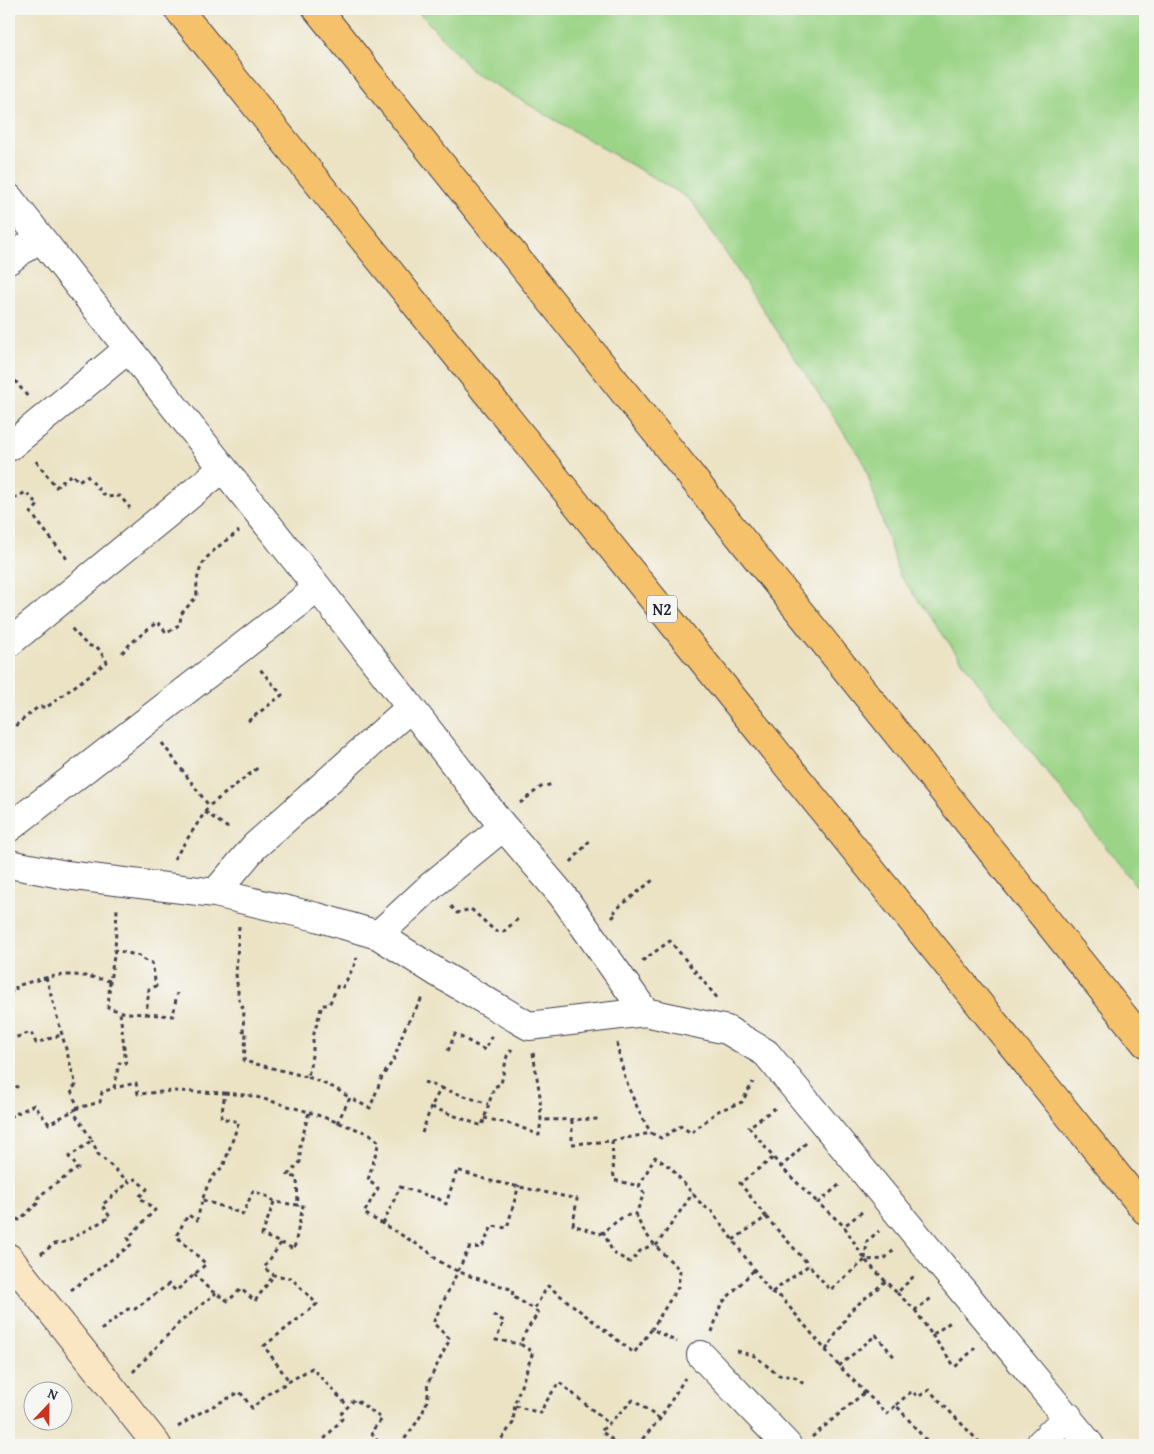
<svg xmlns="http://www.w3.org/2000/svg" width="1154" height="1454" viewBox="0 0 1154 1454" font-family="'Gentium Book Plus',serif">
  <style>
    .green { fill: #9bd487; stroke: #5e7b61 }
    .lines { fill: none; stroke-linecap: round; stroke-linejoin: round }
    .minor-casing { stroke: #403f50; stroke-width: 30 }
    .secondary-casing { stroke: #403f50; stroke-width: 30 }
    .motorway-casing { stroke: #403f50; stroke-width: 30 }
    .path { stroke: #403f50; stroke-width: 3; stroke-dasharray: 4 4; stroke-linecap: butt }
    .minor { stroke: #fff; stroke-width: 28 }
    .secondary { stroke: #fbe6c4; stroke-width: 28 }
    .motorway { stroke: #f5c16b; stroke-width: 28 }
    .labels { text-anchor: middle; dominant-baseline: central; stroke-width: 4.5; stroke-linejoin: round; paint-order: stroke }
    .shield { fill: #f6f6f2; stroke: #626272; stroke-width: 1 }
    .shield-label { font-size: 16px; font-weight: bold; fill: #22223b }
  </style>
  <rect width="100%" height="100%" fill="#f6f6f2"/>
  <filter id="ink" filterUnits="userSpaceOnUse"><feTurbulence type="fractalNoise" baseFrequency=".02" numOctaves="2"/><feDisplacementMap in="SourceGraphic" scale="10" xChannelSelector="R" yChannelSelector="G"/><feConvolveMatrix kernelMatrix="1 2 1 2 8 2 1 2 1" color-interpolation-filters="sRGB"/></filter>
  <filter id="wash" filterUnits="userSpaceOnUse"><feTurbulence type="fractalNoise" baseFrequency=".0096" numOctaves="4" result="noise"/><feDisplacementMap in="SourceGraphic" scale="20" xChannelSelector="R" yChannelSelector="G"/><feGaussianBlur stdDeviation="1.12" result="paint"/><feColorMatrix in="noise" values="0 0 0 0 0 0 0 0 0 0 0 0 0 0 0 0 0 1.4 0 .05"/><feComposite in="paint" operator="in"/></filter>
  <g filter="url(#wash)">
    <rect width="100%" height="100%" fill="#ece3c5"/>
    <path class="green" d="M416 9H1145V897L992 702 899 574 864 463 693 203 683 195 473 72Z"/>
  </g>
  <g filter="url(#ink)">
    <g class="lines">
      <g class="minor-casing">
        <path id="minor" d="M9 198 318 588 497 819 562 895 645 1012
          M9 260 40 237
          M9 447 127 350
          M9 643 222 469
          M9 828 318 588
          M9 864 66 875 215 893 317 917 378 935 438 973 529 1026 645 1012 727 1030 766 1053 1090 1445
          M215 893 255 846 410 708
          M378 935 432 885 503 827
          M701 1355 787 1445
          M1039 1445 1068 1416"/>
      </g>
      <g class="secondary-casing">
        <path id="secondary" d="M9 1258 157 1445"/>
      </g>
      <g class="motorway-casing">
        <path id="motorway" d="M178 9 1145 1210
          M317 9 1145 1043"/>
      </g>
      <path class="path" d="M9 379 12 377 28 397
        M36 461 56 487 72 474 78 481 87 476 106 497 120 496 130 508
        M9 491 15 498 26 492 38 505 31 513 67 559
        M9 539 13 543 9 546
        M122 653 130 644 157 622 167 633 180 624 181 614 197 596C194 560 213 551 239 531
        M248 721 282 695 259 668
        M9 731 38 707H47L107 662 98 648 87 645 71 628
        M162 743 209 806 260 766
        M520 803 541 787 553 784
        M205 812 231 830
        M174 859 209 806
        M571 862 592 838
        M451 906 457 913 471 909 495 931 503 932 520 917
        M612 918 617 913 614 911 653 880
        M239 926 236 974 239 1000 244 1010 243 1033H246L244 1061 308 1077 313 1050V1037L322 1005H329L338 985 343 987 357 960 356 958
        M642 961 670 941 719 1000
        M46 977 76 1085 71 1090 78 1108 100 1102 102 1092 114 1088 119 1063 126 1064 120 1012
        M110 981 108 1008 126 1013 146 1014 149 989 156 986 152 963 142 959 140 956 115 950
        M9 992 16 991V986C57 974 67 971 110 981L115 950 117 909
        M146 1014 173 1016 177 993
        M9 1040 31 1032 36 1043 61 1035
        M617 1043C622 1076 634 1104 651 1133
        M448 1051 455 1034 485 1050 492 1035
        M533 1053 540 1096 541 1120 601 1119
        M308 1077 335 1088 350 1098
        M424 1082 441 1088 431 1107 482 1126 494 1087 501 1084 507 1056 512 1049
        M441 1088 488 1104
        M9 1092 18 1086
        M775 1108 749 1127 781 1167
        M309 1112 370 1134 379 1142 368 1180 378 1188 364 1213 427 1250C446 1273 486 1280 513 1290L512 1296 534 1309 548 1286 634 1353 652 1329 677 1342
        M9 1117 34 1105 49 1124 78 1108
        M484 1118 515 1125 539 1135 541 1120
        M572 1120V1144L612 1141 651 1133 661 1138 681 1126 691 1133 718 1111 742 1102 753 1082
        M337 1123 350 1098 370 1108 382 1077 394 1059 404 1030 423 996
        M422 1133 431 1107
        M612 1141 614 1180 639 1186 655 1157 671 1168 703 1206 711 1210 771 1293 809 1265 830 1290 865 1260 884 1259 894 1250
        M806 1143 781 1167 818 1203
        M839 1185 818 1203 844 1226
        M203 1200 243 1214 253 1191 271 1198 274 1202 298 1205 297 1178 288 1175 300 1162V1146L309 1112 253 1096 225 1093
        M274 1202 262 1235 281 1243 264 1268 274 1275 291 1278 317 1304 264 1346 289 1381
        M862 1212 844 1226 865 1260 897 1293 914 1276
        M636 1214C643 1237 664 1254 680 1270L678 1287 652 1329
        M9 1216 19 1220 39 1202V1196L78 1168 69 1157 92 1140 73 1111
        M766 1217 809 1265
        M383 1224 400 1187 439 1199 446 1204 457 1170 491 1181 577 1199 573 1225 600 1234 624 1216 636 1214 644 1193 639 1186
        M603 1231 613 1253 630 1262 640 1251 654 1244
        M733 1240 766 1217 740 1183 773 1158
        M281 1243 294 1249 303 1206 298 1205
        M656 1246 693 1193
        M41 1254 54 1244 65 1242 110 1217 102 1205 129 1182 98 1154 92 1140
        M865 1259 867 1241 879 1231
        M194 1274 210 1290 228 1301 241 1289 255 1301 274 1275
        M71 1290 132 1244 128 1238 155 1210 139 1197 147 1189 135 1179 129 1182
        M771 1293 781 1297 839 1366 887 1414 896 1405 930 1445
        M897 1293 915 1310 933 1297
        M915 1310 932 1335 952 1321
        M493 1315 504 1321 496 1340 520 1344
        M101 1330 128 1309H135L169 1284 176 1291 206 1264 176 1236 188 1215 197 1220C202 1202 206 1178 223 1167L239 1122 221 1118 225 1093 173 1091 138 1094 136 1083 114 1088
        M712 1332 721 1304 754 1270
        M932 1335 955 1367 975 1348
        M826 1350 851 1310 886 1281
        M737 1351 755 1356 778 1375 795 1377 805 1385
        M839 1366 876 1335 896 1359
        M133 1372 179 1323 216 1293
        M896 1405 912 1391 918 1397 929 1390 982 1445
        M515 1406 541 1413 544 1405 559 1382 608 1423
        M178 1427 194 1416 240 1392 252 1408 268 1394 312 1368 347 1405
        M812 1437 865 1392
        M319 1445 342 1419 340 1415 355 1399 382 1419 371 1432 380 1445
        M400 1445C412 1428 433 1406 427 1385L450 1339 433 1323 469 1248 482 1247 492 1226 507 1228 519 1185
        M497 1445 513 1423 515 1403 533 1352 520 1344 525 1333 538 1313 534 1309
        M619 1445 601 1431 633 1400 660 1419
        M637 1445 660 1419 685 1378"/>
      <use href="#minor" class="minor"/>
      <use href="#secondary" class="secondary"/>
      <use href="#motorway" class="motorway"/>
    </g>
  </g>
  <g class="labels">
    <rect class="shield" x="647" y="595.5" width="30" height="27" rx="4"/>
    <g class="shield-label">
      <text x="662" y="609">N2</text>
    </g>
  </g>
  <rect width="1154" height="1454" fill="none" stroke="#f6f6f2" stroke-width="30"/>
  <g transform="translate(48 1406) rotate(22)"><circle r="24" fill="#f6f6f2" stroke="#a1a1a9"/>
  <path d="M0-4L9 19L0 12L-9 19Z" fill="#c8321e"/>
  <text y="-8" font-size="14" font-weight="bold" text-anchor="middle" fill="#22223b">N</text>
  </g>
</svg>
